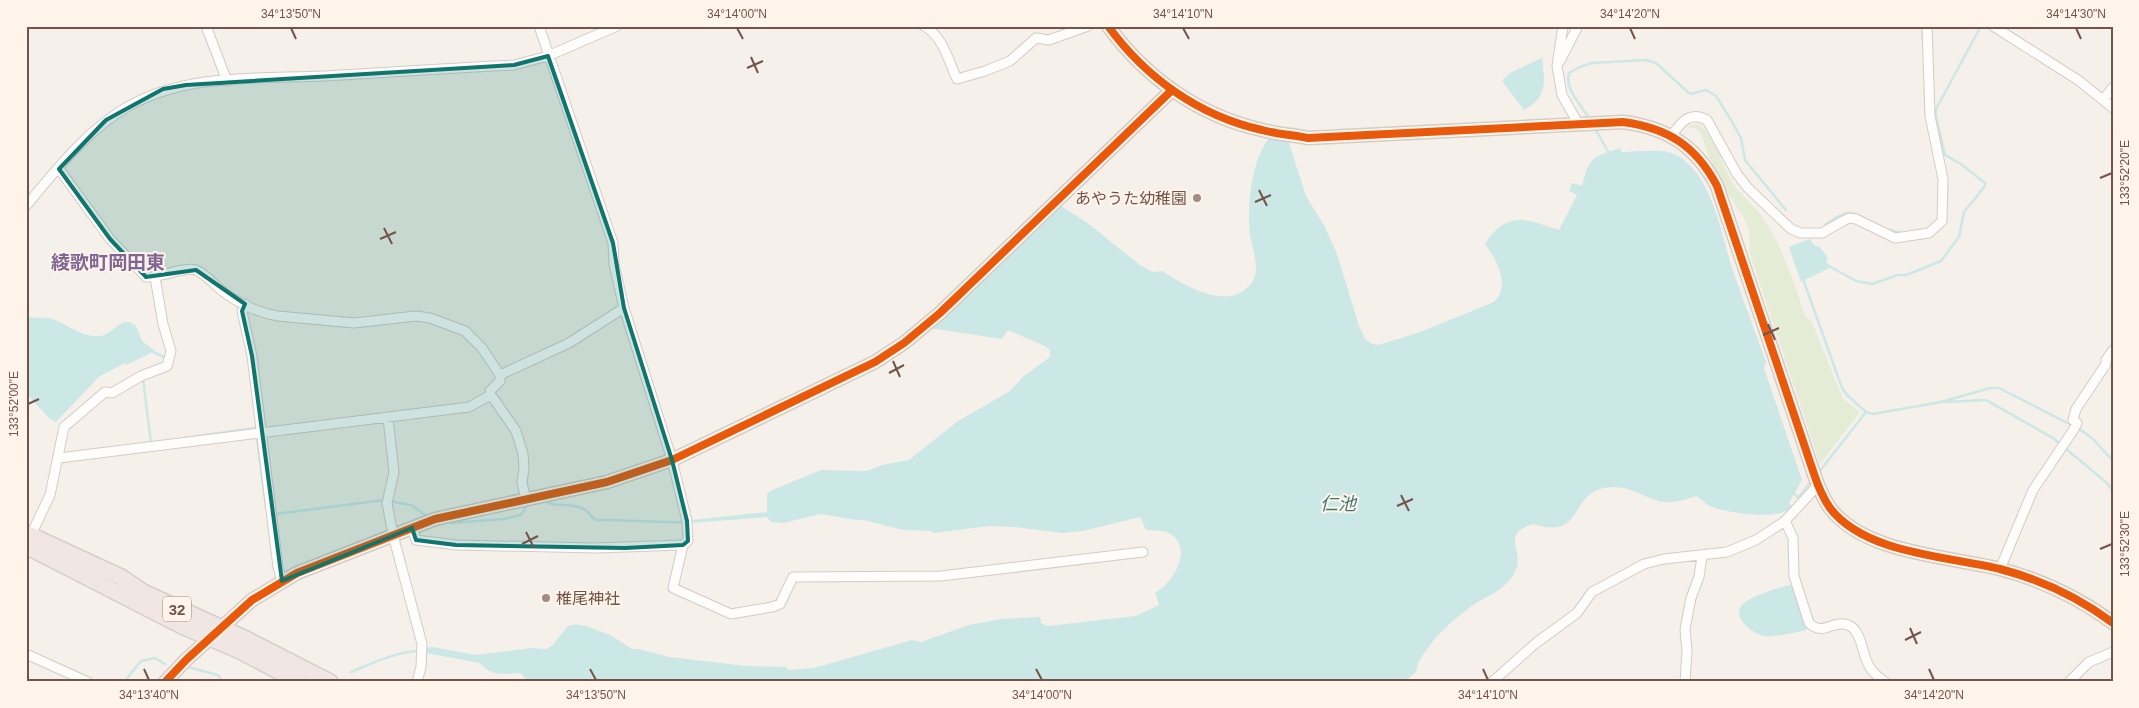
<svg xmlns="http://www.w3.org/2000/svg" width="2139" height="708" viewBox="0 0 2139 708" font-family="Helvetica,'Noto Sans JP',sans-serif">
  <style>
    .green { fill: #e5ecd5 }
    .water { fill: #cbe7e6 }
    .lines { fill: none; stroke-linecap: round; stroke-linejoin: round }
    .stream { stroke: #cbe7e6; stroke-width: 2.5 }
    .street-casing { stroke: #d4cbc7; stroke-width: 11 }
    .secondary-casing { stroke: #d5cbc6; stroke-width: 15 }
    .highway-casing { stroke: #d8cdc9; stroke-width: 18 }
    .street { stroke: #fefdfc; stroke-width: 9 }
    .secondary { stroke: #fefdfc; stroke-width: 12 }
    .highway { stroke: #f0e7e4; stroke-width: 15 }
    .cycleway-casing { stroke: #fff4ea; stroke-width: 11 }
    .cycleway { stroke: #e8590c; stroke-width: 8 }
    .marked { fill: #0f766e; fill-opacity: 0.2; stroke: #0f766e; stroke-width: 4; stroke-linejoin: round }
    .ticks { fill: none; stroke: #73544a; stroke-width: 2 }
    .poi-dot { fill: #a18b82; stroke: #fff4ea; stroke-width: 2 }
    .labels { text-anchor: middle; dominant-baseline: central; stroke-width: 4; stroke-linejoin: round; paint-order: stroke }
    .shield { fill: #fff4ea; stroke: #9d847a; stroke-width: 1 }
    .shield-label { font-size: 15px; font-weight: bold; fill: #73544a }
    .poi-label { font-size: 16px; fill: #73544a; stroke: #fff4ea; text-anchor: end }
    .water-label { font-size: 18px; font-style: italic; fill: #3f7678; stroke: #fff4ea }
    .quarter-label { font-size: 19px; font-weight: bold; fill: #806696; stroke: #fff4ea }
    .neatline { fill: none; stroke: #73544a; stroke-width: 2 }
    .ticks-label { font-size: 12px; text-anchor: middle; fill: #73544a }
  </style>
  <rect width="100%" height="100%" fill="#f6f0ea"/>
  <path class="green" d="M1698 124C1714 133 1723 167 1733 183 1741 196 1754 205 1763 218 1783 248 1794 282 1805 316L1812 322 1843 399 1860 412 1820 464 1750 254 1749 231 1744 218 1727 192 1712 164 1700 132 1695 128H1689L1690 125Z"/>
  <path class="water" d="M1542 58C1545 81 1548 97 1524 110L1502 81 1510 73Z
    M1271 136 1288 140 1306 196 1325 227 1337 254 1359 326 1365 339 1372 344 1379 345 1420 332 1494 302C1511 285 1497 260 1485 244 1507 210 1526 219 1559 230L1577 195 1569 191 1572 183 1582 186C1590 156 1591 158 1620 148L1622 152C1638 152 1662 148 1676 155 1712 174 1721 233 1732 268 1743 300 1755 331 1766 362L1764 368 1802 480 1789 503 1793 507 1789 513 1786 511C1772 519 1728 513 1712 507 1706 505 1702 499 1696 496 1684 500 1672 504 1659 501 1636 495 1627 482 1600 489 1570 498 1582 540 1533 524 1496 536 1530 552 1512 577 1501 593 1483 597 1469 608 1458 616 1447 626 1437 636 1431 643 1424 653 1419 661 1417 664 1418 668 1416 672 1413 675 1408 678 1404 682H529L520 673C504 674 491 677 480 663L426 653V648L432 647 476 655 531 648 546 649 552 646 568 626 576 624 589 627 612 636 632 649H639L669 657 746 666 786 667 788 670 814 668 912 640 921 642 969 625 1001 619 1040 617 1041 623 1048 626 1136 616 1157 606 1159 604 1155 593C1172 584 1193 551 1172 535 1165 529 1154 531 1146 530L1140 517 1083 531 1063 533 1014 527 989 526 934 533 931 531 903 530 864 520H856L821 514 783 523 771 522 767 517 692 523V520L767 512V494L770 491 821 470 867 471 882 465 909 460 958 421 1010 391 1024 376 1050 357V350L1045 346 1008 330 1002 339 930 328 1061 206 1086 222 1140 265 1153 272 1162 271C1183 284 1219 307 1243 291 1251 286 1256 278 1256 269 1256 257 1252 246 1250 235 1247 206 1251 158 1271 136Z
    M1810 239 1816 247 1819 246 1828 258 1826 262 1830 266 1829 268 1801 282 1789 247Z
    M26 316C34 319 42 317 50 318 66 323 80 337 98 336 112 336 116 321 130 322L136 326 142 341 155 351 126 365 125 363 100 376 56 422 50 419 26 393Z
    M1791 585 1807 630C1798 632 1772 638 1764 636 1752 633 1729 616 1744 603 1752 596 1781 586 1791 585Z"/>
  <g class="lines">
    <path class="stream" d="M1922 26 1923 41
      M1925 94 1926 114
      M1590 120C1583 106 1564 90 1569 73L1580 67 1592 63 1646 60 1656 63 1690 94 1706 90 1716 96 1731 120 1741 138 1745 160 1786 210
      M1594 127 1609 153
      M1826 224C1845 211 1849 209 1869 221
      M1885 229 1901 233
      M1827 265 1856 281 1872 284 1898 275H1906L1941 261 1959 237 1964 212 1985 186V183L1961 164 1945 155 1936 116V109L1981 26
      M1803 279 1842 388 1847 395 1866 412
      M153 352 166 358
      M143 379 151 443 154 442
      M1945 402 1986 400 2053 438 2107 483 2113 491
      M184 438 255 428
      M257 439 266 507
      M1819 472 1866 412 1873 414 1941 402 1990 388H1999L2081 430 2093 439 2113 461
      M1794 493 1798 498 1812 480
      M544 501C555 508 571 502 584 509 589 511 590 517 596 520 625 519 654 523 684 522
      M394 502 411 505 425 515
      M276 514 384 500
      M451 523 503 519 521 515 528 504
      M188 667 218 675 223 682
      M351 672C373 663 397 651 421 651
      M124 682 141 661 155 658 165 664"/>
    <g class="street-casing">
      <path id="street" d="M206 26 227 81
        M539 26 613 243 614 264 624 308 672 460 687 521 688 541 683 545 673 588 731 614 772 607 780 604 793 577 941 576 1143 552
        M924 26C943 36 948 60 957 79L985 71 1010 61 1036 38 1049 40 1088 26
        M1563 26 1557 66 1562 95 1578 123
        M1993 26 2078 80 2103 100
        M1560 61 1578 26
        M2113 87 2103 100 2113 108
        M1672 135C1682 121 1690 111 1707 120L1737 174 1748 188 1791 229 1801 233H1822L1843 221 1849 218 1856 219 1895 238 1929 233 1942 221 1943 179 1930 116 1927 26
        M59 169 110 239 146 277C160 278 185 266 196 270 204 273 214 284 221 290 236 302 258 313 278 316L354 323 416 316 430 318 465 331 482 348 500 375V381L490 391 491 395 469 407 59 458
        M26 206C55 171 89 128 129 106 187 73 260 79 325 76 388 72 451 68 514 65L548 56 617 26
        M245 304 242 311 252 356 278 567 282 581
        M500 375 569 343 624 308
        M491 395 516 431 523 454 524 467 522 483 526 499
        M388 418 394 472 387 503 393 535 422 644 421 667 417 682
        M1785 521 1793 538 1794 576 1809 623C1824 637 1833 619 1848 625 1862 630 1862 655 1869 666 1873 673 1878 677 1885 682
        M412 528 416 540 456 545 596 548 683 545
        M31 535 50 495 64 427 105 392 112 393 141 376 167 366 171 351 163 324 155 277
        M2000 569 2033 490 2074 429 2077 423 2073 420 2076 409 2106 364V360L2113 350
        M26 654 88 682
        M1492 682 1536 643 1577 613 1592 592 1644 564 1664 559 1727 552 1756 540 1785 521 1818 485
        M1685 682 1687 651 1685 629 1691 598 1699 577 1702 556
        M2069 682 2089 662 2113 652"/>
    </g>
    <g class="secondary-casing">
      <path id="secondary" d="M1108 26C1146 78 1199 116 1262 130 1277 134 1293 135 1308 138L1623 122C1668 128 1696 146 1717 186L1814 474C1818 486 1823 498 1830 508 1865 554 1948 556 2000 569 2042 580 2078 597 2113 623
        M165 682 187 659 252 600 297 573 435 519 607 482 672 460 875 362 904 343 940 313 1171 91"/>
    </g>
    <g class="highway-casing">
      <path id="highway" d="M26 533 121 577 143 592 246 639 330 682
        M26 546 182 626 240 651 299 682"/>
    </g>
    <use href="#street" class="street"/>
    <use href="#secondary" class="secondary"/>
    <use href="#highway" class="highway"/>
    <g class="cycleway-casing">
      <path id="cycleway" d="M1108 26C1146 78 1199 116 1262 130 1277 134 1293 135 1308 138L1623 122C1668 128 1696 146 1717 186L1814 474C1818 486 1823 498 1830 508 1865 554 1948 556 2000 569 2042 580 2078 597 2113 623
        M165 682 187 659 252 600 297 573 435 519 607 482 672 460 875 362 904 343 940 313 1171 91"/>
    </g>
    <use href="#cycleway" class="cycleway"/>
  </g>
  <path class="marked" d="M548 56 613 243 624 308 672 460 687 521 688 541 683 545 625 548 456 545 416 540 412 528 282 581 252 356 242 311 245 304 196 270 146 277 110 239 59 169 106 120 163 89 186 85 514 65Z"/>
  <path class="ticks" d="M291 28 296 39M737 28 743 39M1183 28 1189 39M1630 28 1635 39M2076 28 2081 39M751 57 758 73M747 68 763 61M2100 178 2112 173M1259 190 1267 206M1255 202 1271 195M384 228 392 244M380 239 396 232M1768 324 1775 340M1763 335 1779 328M893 361 900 377M889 373 904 365M28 404 39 399M1401 495 1409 511M1397 506 1413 499M526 532 534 548M522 544 538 536M2100 549 2112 544M1910 628 1917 644M1905 640 1921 632M144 669 149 680M590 669 596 680M1036 669 1042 680M1483 669 1488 680M1929 669 1934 680"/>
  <g class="poi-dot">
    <circle cx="1197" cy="198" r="5"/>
    <circle cx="546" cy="598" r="5"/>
  </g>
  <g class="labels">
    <rect class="shield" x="163" y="596.5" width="28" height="25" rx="4"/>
    <g class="shield-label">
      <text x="177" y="609">32</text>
    </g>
    <g class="poi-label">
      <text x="1187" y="198">あやうた幼稚園</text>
      <text x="556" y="598" text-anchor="start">椎尾神社</text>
    </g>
    <g class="water-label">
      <text x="1338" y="504">仁池</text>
    </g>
    <g class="quarter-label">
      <text x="108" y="262">綾歌町岡田東</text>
    </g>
  </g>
  <rect width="2139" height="708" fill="none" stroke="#fff4ea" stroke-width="55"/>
  <rect x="28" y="28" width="2084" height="652" class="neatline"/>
  <g class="ticks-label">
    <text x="291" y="18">34°13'50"N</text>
    <text x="737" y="18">34°14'00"N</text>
    <text x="1183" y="18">34°14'10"N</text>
    <text x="1630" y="18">34°14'20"N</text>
    <text x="2076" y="18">34°14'30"N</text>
    <text transform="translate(2125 173) rotate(-90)" y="4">133°52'20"E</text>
    <text transform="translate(14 404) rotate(-90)" y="4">133°52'00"E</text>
    <text transform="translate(2125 544) rotate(-90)" y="4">133°52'30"E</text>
    <text x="149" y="699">34°13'40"N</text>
    <text x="596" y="699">34°13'50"N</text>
    <text x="1042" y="699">34°14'00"N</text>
    <text x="1488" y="699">34°14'10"N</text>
    <text x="1934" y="699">34°14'20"N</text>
  </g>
</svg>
